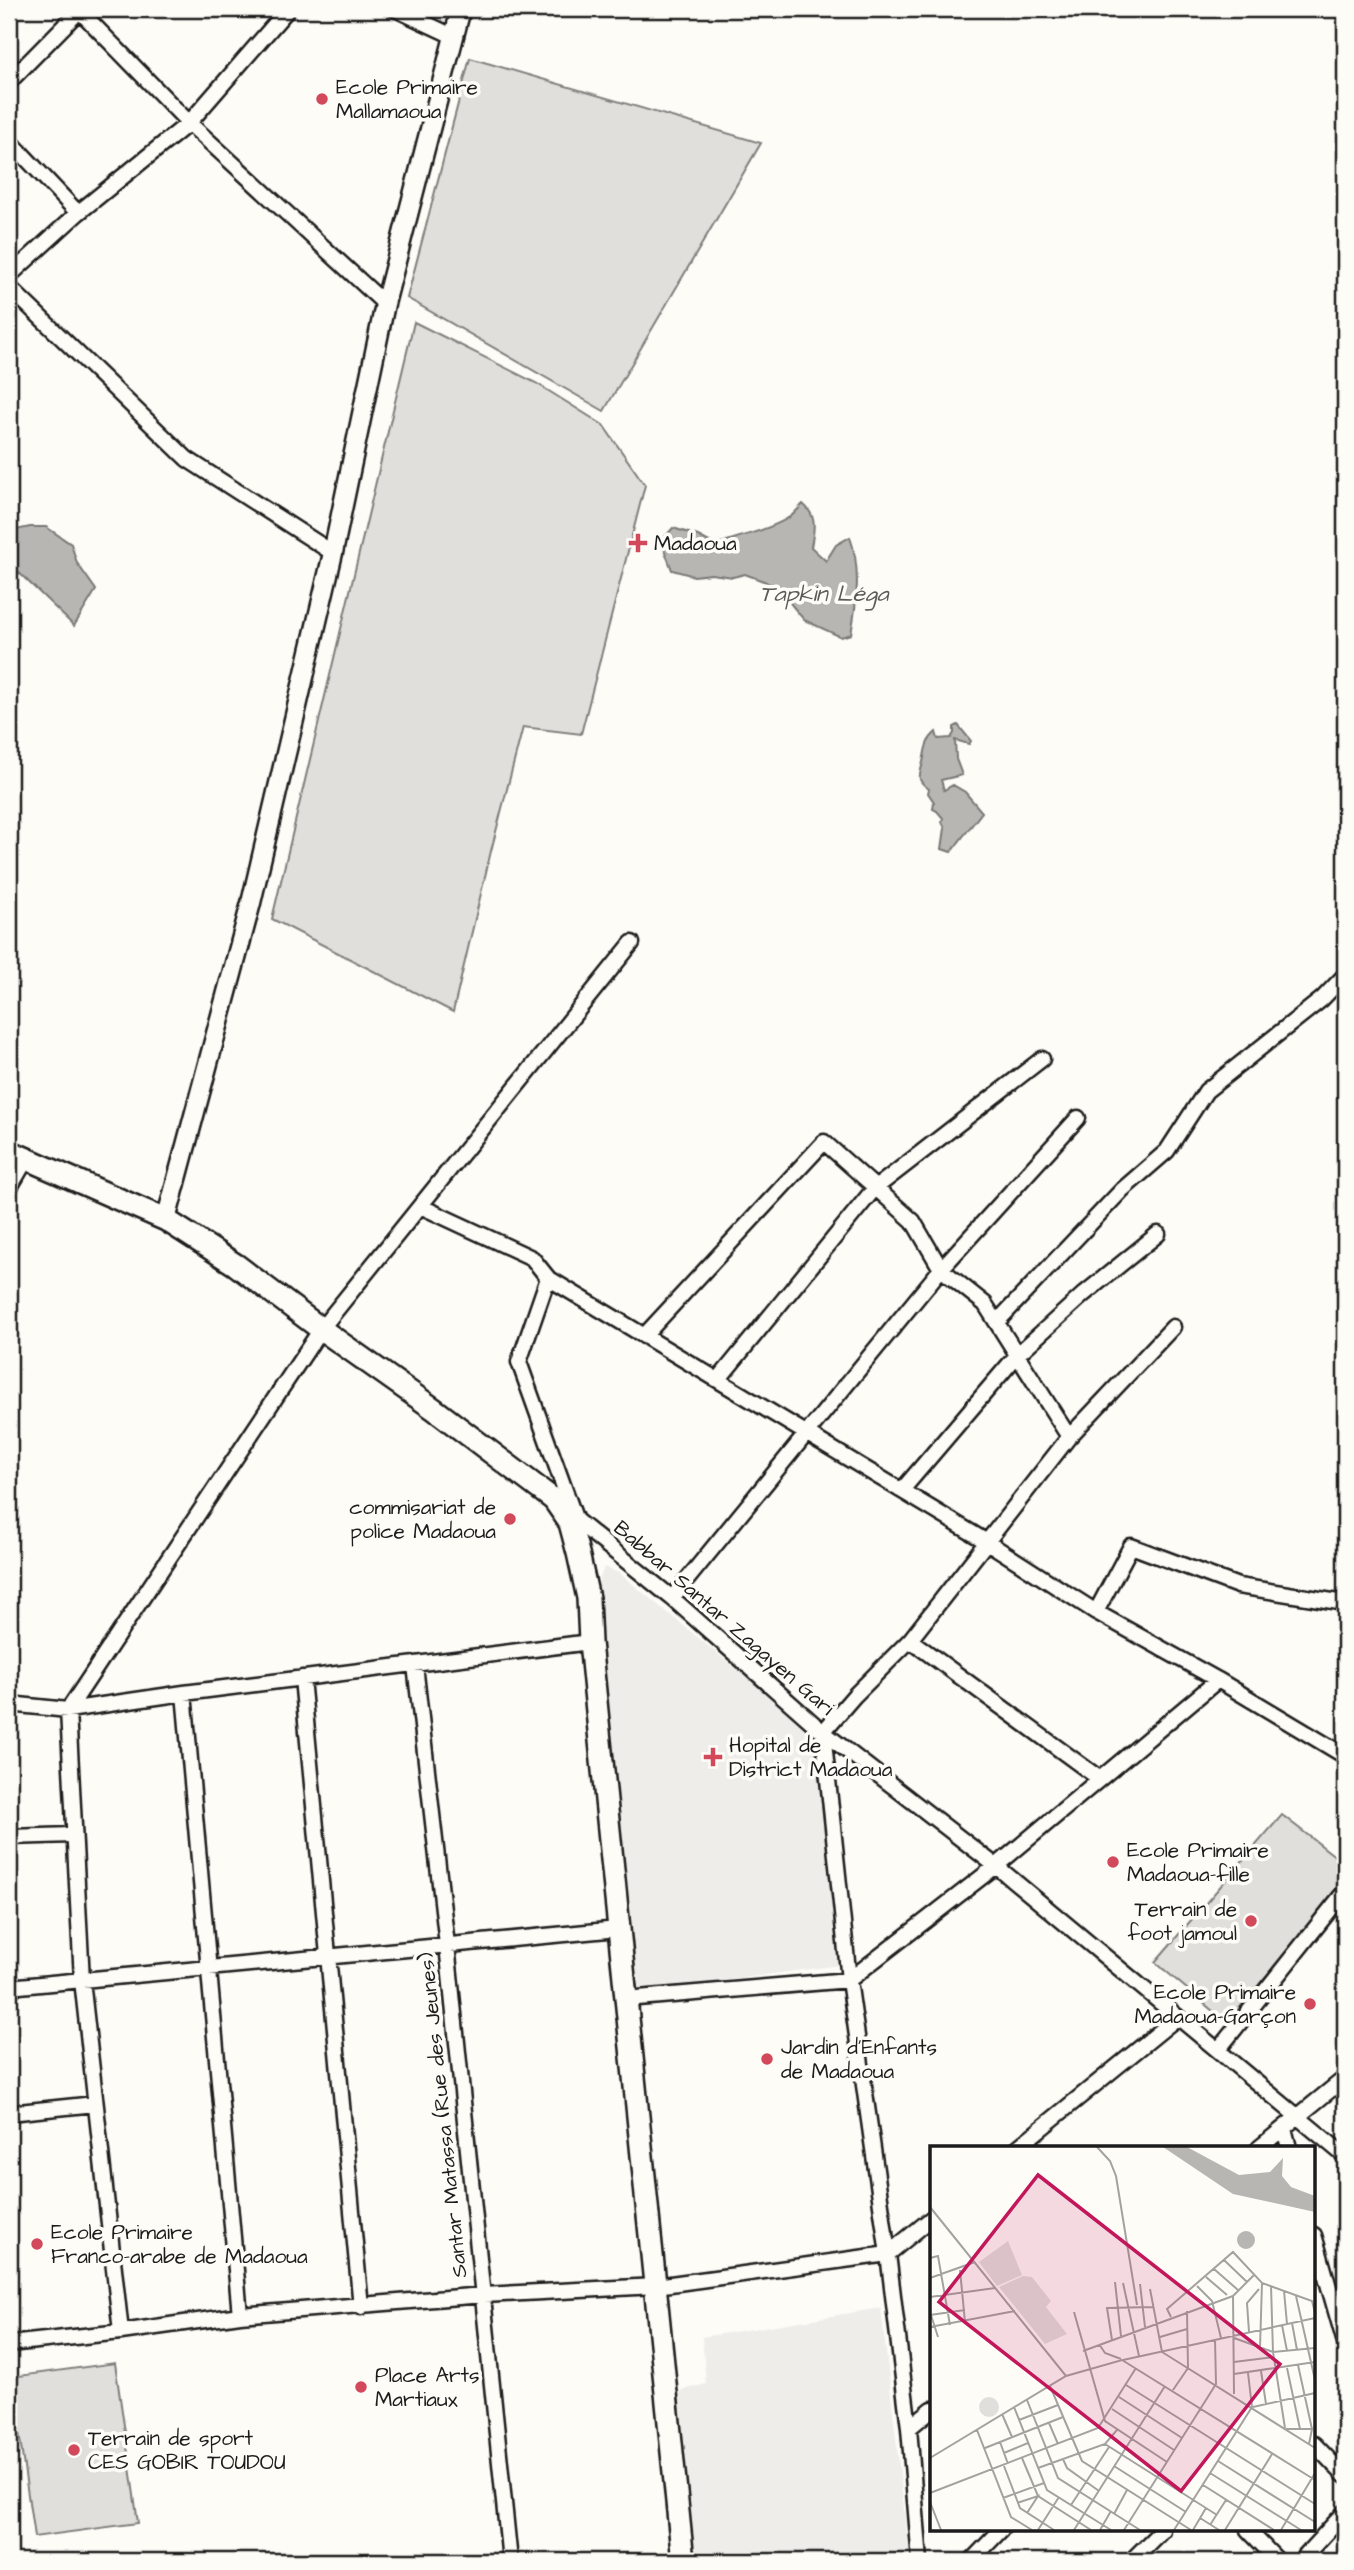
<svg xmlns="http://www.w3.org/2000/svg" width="1354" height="2570" viewBox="0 0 1354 2570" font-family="'Architects Daughter',sans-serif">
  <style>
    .built { fill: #eeede9 }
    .green { fill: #e0dfdb; stroke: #7e7e7c; stroke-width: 2 }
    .water { fill: #b7b6b2; stroke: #797876; stroke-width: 2 }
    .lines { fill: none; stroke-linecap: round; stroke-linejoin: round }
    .minor-casing { stroke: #1c1c1c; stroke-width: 19 }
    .major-casing { stroke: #1c1c1c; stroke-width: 23 }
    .highway-casing { stroke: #1c1c1c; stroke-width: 26 }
    .minor { stroke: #fdfcf7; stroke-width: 14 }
    .major { stroke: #fdfcf7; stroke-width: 18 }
    .highway { stroke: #fdfcf7; stroke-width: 21 }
    .poi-dot { fill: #d1495b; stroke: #fdfcf7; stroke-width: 2.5 }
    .labels { text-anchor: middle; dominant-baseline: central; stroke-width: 7; stroke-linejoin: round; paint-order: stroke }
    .poi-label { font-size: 21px; fill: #1c1c1c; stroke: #fdfcf7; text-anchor: start }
    .street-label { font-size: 21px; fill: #1c1c1c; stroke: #fdfcf7 }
    .water-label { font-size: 23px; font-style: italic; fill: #5a5a58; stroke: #fdfcf7 }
    .inset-road { fill: none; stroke: #a3a29f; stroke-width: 2 }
    .view { fill: #c2185b; fill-opacity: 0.15; stroke: #c2185b; stroke-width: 3.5 }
    .inset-edge { fill: none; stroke: #1c1c1c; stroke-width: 3.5 }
  </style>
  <rect width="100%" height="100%" fill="#fdfcf7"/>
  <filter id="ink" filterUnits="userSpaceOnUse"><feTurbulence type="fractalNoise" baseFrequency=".0143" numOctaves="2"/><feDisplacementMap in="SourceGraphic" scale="14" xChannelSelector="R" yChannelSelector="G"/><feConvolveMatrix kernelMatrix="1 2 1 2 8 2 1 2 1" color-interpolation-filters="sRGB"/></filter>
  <g filter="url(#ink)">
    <path class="built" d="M604 1567 619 1573 815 1733 840 1965 632 1993 595 1592Z
      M881 2308 910 2561H690L672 2393 706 2384 702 2337Z"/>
    <path class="green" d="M470 58 761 143 604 411 407 298Z
      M414 322 536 383 603 425 645 485 581 734 523 727 491 851 453 1012 272 919Z
      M1282 1815 1345 1864V1881L1227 2023 1155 1962Z
      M115 2363 138 2523 34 2537 11 2377Z"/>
    <path class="water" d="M803 504C818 517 814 530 811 547L826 561 836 545 850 537C861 568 857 602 851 634L841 637 804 620 786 598 766 582 745 574 733 577 711 574 694 576 672 570 661 541 673 528 698 536 715 545C736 537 773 529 791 516 795 513 799 508 803 504Z
      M30 527H46L71 544 77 563 96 590 74 626 9 563V536L11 531Z
      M958 725 971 741 969 744 955 740 956 759 962 775 941 780 944 790 953 785 965 792 982 812 951 852 942 849 945 828 942 822 943 818 937 811 933 809 934 802 928 793 929 789C915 779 920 776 923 762 926 748 925 742 936 732L938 739 951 738 954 733V727Z"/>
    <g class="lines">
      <g class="minor-casing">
        <path id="minor" d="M78 9 189 123 385 304
          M395 9 455 37
          M9 82 81 9
          M9 140 78 213
          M9 276 78 213 189 123 288 9
          M9 287 187 459 333 553
          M9 1189 27 1158
          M420 1206 532 1258 548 1278 987 1542 1096 1612 1218 1680 1345 1756
          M548 1278 519 1362 575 1518
          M997 1322 1122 1190 1167 1151 1206 1091 1322 999 1345 975
          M644 1336 824 1142 913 1221 941 1269 985 1304 1069 1437
          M718 1380 874 1189 1042 1059
          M902 1490 1018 1354 1084 1294 1158 1234
          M567 1513 672 1598 823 1732 996 1866 1345 2156
          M672 1598 941 1269 1078 1118
          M1096 1612 1131 1546 1238 1586 1345 1603
          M910 1640 1100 1779
          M415 1665 447 1945 510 2561
          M302 1678 361 2307
          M184 1693 240 2315
          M9 1704 68 1710 184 1693 590 1642
          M9 1837 73 1835
          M9 1987 618 1929
          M626 1999 849 1980 996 1866 1218 1680
          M1218 2050 1345 1891
          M9 2113 95 2104
          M1284 2128 1289 2148
          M1017 2148 1178 2017
          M1259 2148 1345 2078
          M1314 2235 1345 2343
          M121 2332 82 1980 68 1710 321 1329 632 943
          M9 2344 121 2332 240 2315 483 2295 656 2286 888 2254 932 2218
          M909 2428 932 2409
          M1314 2444 1345 2476
          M1248 2530 1278 2561
          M920 2561 909 2428 888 2254 849 1980 823 1732 854 1696 910 1640 1069 1437 1173 1327
          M971 2561 1001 2530
          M1131 2561 1162 2530
          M1300 2561 1345 2512"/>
      </g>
      <g class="major-casing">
        <path id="major" d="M166 1220 251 903 333 553 385 304 461 9"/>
      </g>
      <g class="highway-casing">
        <path id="highway" d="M9 1151 166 1220 236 1265 321 1329 434 1409 554 1500 570 1523 578 1553 588 1598 590 1642 683 2561"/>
      </g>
      <use href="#minor" class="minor"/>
      <use href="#major" class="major"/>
      <use href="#highway" class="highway"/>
    </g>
  </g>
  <g class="poi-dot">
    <circle cx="322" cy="99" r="7"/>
    <path d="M634.5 532.5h7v7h7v7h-7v7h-7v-7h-7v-7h7z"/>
    <circle cx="510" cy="1519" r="7"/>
    <path d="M709.5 1746.5h7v7h7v7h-7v7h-7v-7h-7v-7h7z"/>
    <circle cx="1113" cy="1862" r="7"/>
    <circle cx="1251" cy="1921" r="7"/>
    <circle cx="1310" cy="2004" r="7"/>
    <circle cx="767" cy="2059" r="7"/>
    <circle cx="37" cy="2244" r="7"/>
    <circle cx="361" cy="2387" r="7"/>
    <circle cx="74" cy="2450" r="7"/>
  </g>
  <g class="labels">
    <g class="poi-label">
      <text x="336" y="87">Ecole Primaire<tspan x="336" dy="24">Mallamaoua</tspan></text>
      <text x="654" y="543">Madaoua</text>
      <text x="496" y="1507" text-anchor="end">commisariat de<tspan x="496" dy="24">police Madaoua</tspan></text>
      <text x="729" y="1745">Hopital de<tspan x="729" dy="24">District Madaoua</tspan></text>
      <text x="1127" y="1850">Ecole Primaire<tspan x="1127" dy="24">Madaoua-fille</tspan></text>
      <text x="1237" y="1909" text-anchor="end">Terrain de<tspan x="1237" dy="24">foot jamoul</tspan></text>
      <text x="1296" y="1992" text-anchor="end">Ecole Primaire<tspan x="1296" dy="24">Madaoua-Garçon</tspan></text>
      <text x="781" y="2047">Jardin d'Enfants<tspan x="781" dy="24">de Madaoua</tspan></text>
      <text x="51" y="2232">Ecole Primaire<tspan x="51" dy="24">Franco-arabe de Madaoua</tspan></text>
      <text x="375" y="2375">Place Arts<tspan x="375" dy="24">Martiaux</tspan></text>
      <text x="88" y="2438">Terrain de sport<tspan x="88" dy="24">CES GOBIR TOUDOU</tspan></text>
    </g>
    <g class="street-label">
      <text transform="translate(724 1618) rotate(41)">Babbar Santar Zagayen Gari</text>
      <text transform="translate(443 2115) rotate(-96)">Santar Matassa (Rue des Jeunes)</text>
    </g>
    <g class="water-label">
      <text x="824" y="594">Tapkin Léga</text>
    </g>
  </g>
  <g transform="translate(930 2146)">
    <rect width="385" height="385" fill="#fdfcf7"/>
    <path d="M78 95 92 129 67 140 49 116ZM93 130 102 131 121 155 116 161 137 188 115 198 69 141ZM49 261a10 10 0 1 1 20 0a10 10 0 1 1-20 0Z" fill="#e0dfdb"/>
    <path d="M233 1H257L309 29 340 26 353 12 352 30 361 41 385 50V66L303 48ZM307 94a9 9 0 1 1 18 0a9 9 0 1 1-18 0Z" fill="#b7b6b2"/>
    <path class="inset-road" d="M167 1 180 15 186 30 207 159M0 61 136 230M0 112 8 110 20 179M294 114 317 136M284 123 308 144M30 124 35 176M276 131 297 149M0 132 45 116M185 136 191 190M193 137 209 210M210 138 215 181M267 140 282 155 291 192M341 140 343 206 355 282M220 143 232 206 385 302M354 145 357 178M366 150 385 234M0 151 65 142M144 166 175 275 237 316M0 169 35 164M1 169 8 191M241 171 237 163 303 106 332 137 382 155 385 167M362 177 367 204M352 179 357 205M0 181 85 165M319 186 317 157 329 143M230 191 257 183M304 192 343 206 385 202M182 194 177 162 223 161M169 198 175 207 191 213M330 202 332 137M153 205 303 150M193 214 385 172M304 216 344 211M368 219 382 283 379 298M357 222 370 283M331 225 336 258M304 228 385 216M196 239 385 358M120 240 152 315 261 384M243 244 258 222 257 165M304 248 303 150 325 128M189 251 252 292M97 254 128 332 210 384M84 261 117 344 181 384M323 261 385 247M182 263 244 304M72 268 82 291M89 274 128 259M119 277 128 298M356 283H383M47 284 81 371 102 384M70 296 78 318M175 298 287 369M55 302 133 271M74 307 98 297M0 312 136 230 192 214 385 334M92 312 108 350 161 384M133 313 137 322 169 345M288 315 385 376M74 320 90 362 124 384M184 320 256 366M108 322 175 298 187 284M280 327 371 384M273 339 344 384M0 347 168 282 206 222M73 352 114 337M0 356 11 384M87 357 108 350 97 367M141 359 179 301M184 368 197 344M270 372 289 384M280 379 296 354M108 384 129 351M144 384 235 240M170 384 181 365M194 384 286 238 285 193M244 384 322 261 318 227M263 384 276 362M295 384 342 308M351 384 385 327"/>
    <path class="view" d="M108 29 350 218 251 345 9 156Z"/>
    <rect width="385" height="385" class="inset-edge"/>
  </g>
  <rect width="1354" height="2570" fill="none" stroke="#fdfcf7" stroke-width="35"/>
  <rect x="18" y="18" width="1319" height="2535" fill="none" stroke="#1c1c1c" stroke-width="2.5" filter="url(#ink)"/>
</svg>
